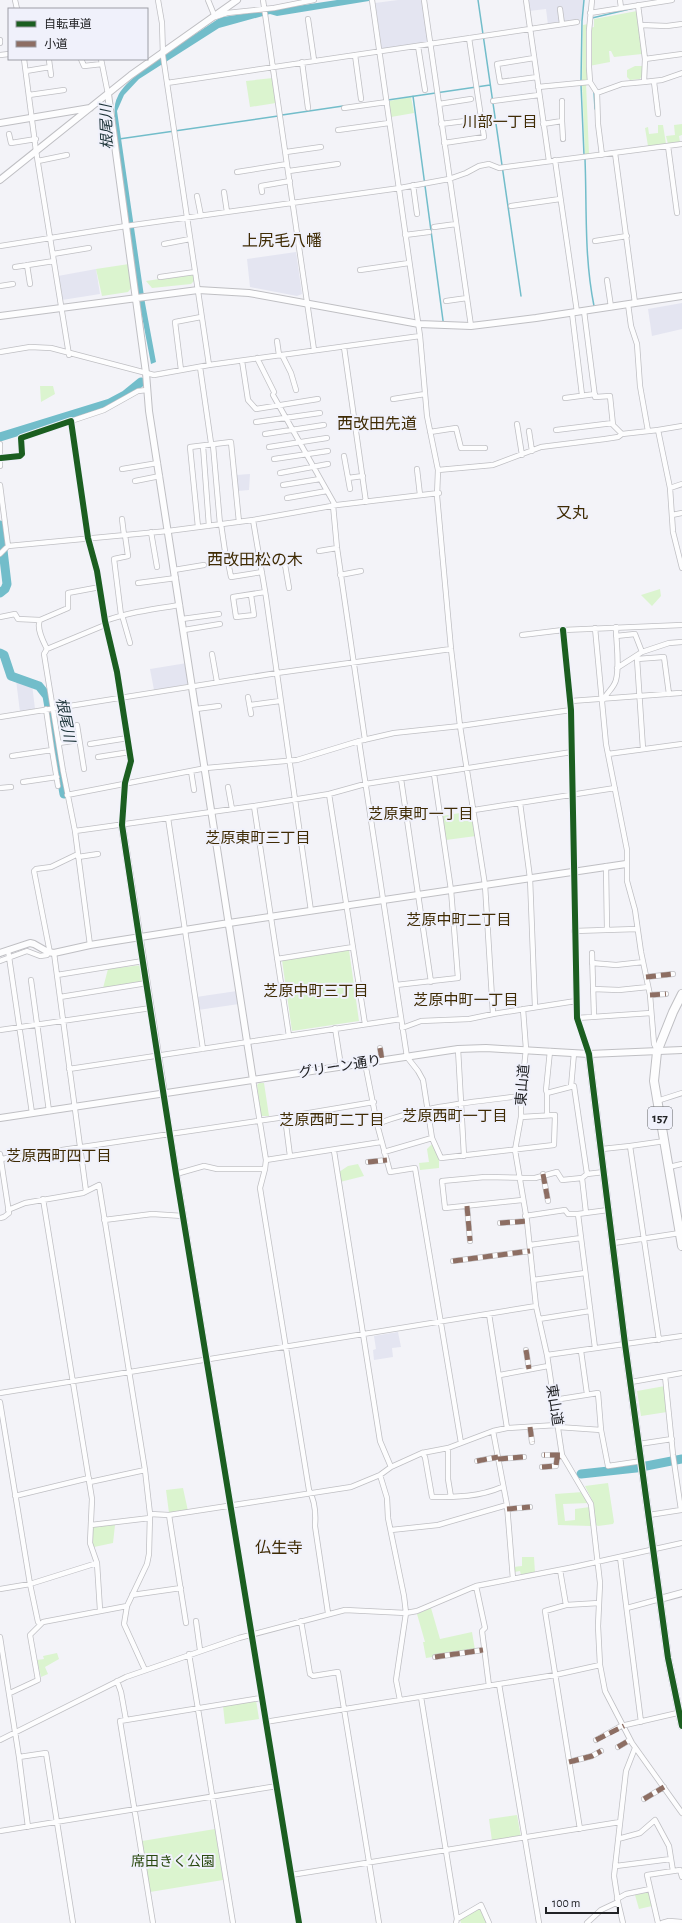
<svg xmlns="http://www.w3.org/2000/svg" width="682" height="1923" viewBox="0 0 682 1923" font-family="'Alegreya Sans','Noto Sans JP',sans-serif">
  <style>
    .built { fill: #e4e5f1 }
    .green { fill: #dbf4cf }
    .water { fill: #72bdca }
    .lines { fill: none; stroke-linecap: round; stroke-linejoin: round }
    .stream { stroke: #72bdca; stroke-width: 1.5 }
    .river { stroke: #72bdca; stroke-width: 9 }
    .street-casing { stroke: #bfbfc3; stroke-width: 6 }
    .secondary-casing { stroke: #bfbfc3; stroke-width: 8 }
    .highway-casing { stroke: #bfbfc3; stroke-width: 10 }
    .street { stroke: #fdfdfe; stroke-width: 4.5 }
    .secondary { stroke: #fdfdfe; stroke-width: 6 }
    .highway { stroke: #fdfdfe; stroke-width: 8 }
    .quiet { stroke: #8d6e63; stroke-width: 5; stroke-dasharray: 10 5; stroke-linecap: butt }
    .cycleway-casing { stroke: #f0f1fb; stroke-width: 8 }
    .cycleway { stroke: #1b5e20; stroke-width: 6 }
    .labels { text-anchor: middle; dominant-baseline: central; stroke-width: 4; stroke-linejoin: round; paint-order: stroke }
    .shield { fill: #f0f1fb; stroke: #5f6065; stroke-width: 1 }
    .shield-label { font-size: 13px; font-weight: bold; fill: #212225 }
    .street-label { font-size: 14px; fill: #212225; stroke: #f0f1fb }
    .park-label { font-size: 14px; fill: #2a4a11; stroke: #f0f1fb }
    .neighbourhood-label { font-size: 15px; fill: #3f2b04; stroke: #f0f1fb }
    .water-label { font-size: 15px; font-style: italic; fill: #1d3439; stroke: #f0f1fb }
    .quarter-label { font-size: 16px; fill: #3f2b04; stroke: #f0f1fb }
  </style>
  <rect width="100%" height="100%" fill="#f3f3f8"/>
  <path class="built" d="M398 0H422L428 43 382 49 375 3Z
    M528 0H584L581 21 548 25 546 9 529 11Z
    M296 252 302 294 297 296 250 287 247 259Z
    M96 269 100 294 62 300 58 276Z
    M682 303V329L652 336 648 309Z
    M250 474 249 490 238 491 236 475Z
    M187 663 189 684 154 690 150 669Z
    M16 680 32 684 35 709 20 712Z
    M237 991 239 1004 198 1010 196 997Z
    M398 1332 401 1347 392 1348 393 1357 374 1360 373 1350 376 1349 374 1336Z"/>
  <path class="green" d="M637 11 642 54 614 57 611 51H609L610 62 589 66 590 28 594 27V19Z
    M588 24 587 45 589 81 582 82 583 25Z
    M635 66H642V76L640 79 630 80 627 77V70Z
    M273 78 276 103 250 107 246 81Z
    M582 83H586L589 154 585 155Z
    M411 97 414 113 391 117 389 101Z
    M682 124V135L679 136 680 142 668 144 666 136 675 135 674 125Z
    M658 125H663L666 144 648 146 645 128 648 127 649 134 658 133Z
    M129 264 132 287 128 292 102 296 96 269Z
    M193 274 194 281 191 284 152 288 146 281Z
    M40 386H53L55 394 41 402Z
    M660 589 661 596 652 606 641 595Z
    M472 811 476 836 446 840 442 816Z
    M349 950 359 1021 292 1031 282 960Z
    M142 965 144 980 142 982 103 988 108 969Z
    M259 1083H264L269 1116H261L257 1085Z
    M433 1143 439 1158V1168L420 1170 419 1163 429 1162 427 1149Z
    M358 1164 364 1176 340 1182 339 1172 348 1166Z
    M665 1386 667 1412 641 1416 637 1391Z
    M608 1483 614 1522 613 1524 598 1526 596 1525 592 1500 585 1486Z
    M183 1488 188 1511 169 1513 166 1490Z
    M583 1492 589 1503 563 1504 565 1521 575 1520V1509L590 1507 591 1526 558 1525 555 1494Z
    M115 1525 113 1543 94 1547 92 1543V1528L94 1526Z
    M522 1557H534L535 1573 521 1575 520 1571 514 1572 513 1567 522 1566Z
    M431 1608 440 1639 472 1632 475 1650 426 1658 423 1642H425L417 1614Z
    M57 1653 59 1659 45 1667 48 1674 41 1677 37 1660 44 1659 43 1656Z
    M256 1700 259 1719 225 1724 223 1706Z
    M517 1815 521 1837 492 1841 489 1819Z
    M215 1829 223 1880 150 1892 142 1841Z
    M649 1892 652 1906 639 1909 635 1895Z
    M478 1908H481L488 1923H461L460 1920Z"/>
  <path class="water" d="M337 0H375L277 16 270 14 219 28 139 79 124 95 117 111 145 303 156 362 151 364 140 306 115 124C115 114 113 105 118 96 128 74 195 35 218 19L223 17Z"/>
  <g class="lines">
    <path class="stream" d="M478 0 521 296
      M592 18 634 8
      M581 81 582 21 584 0
      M581 85 584 155
      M594 92 595 109
      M413 96 444 328
      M381 101 490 85
      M282 115 343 106
      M119 139 278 116
      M585 159C587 209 584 256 594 306"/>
    <path class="river" d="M0 437 110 403 125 395 141 382
      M0 525 7 584 5 589 0 593
      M0 653 4 655 11 676 39 686 47 696 64 794
      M581 1474 636 1468 682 1459"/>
    <g class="street-casing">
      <path id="street" d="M15 0 17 9
        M158 0 162 23 163 56 209 365
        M208 0 215 17 227 13 274 8 314 0
        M263 0 314 350
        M424 0 471 326
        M526 0 549 161
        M592 0 589 31V67L590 82 597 93 598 124 602 155
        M620 0 621 8
        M560 9 562 24
        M590 13 672 0
        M308 19 314 60
        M641 25 667 26 682 24
        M0 40V43
        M418 46 425 90
        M0 55 9 54
        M355 55 361 99
        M534 58 497 64 500 82 537 77
        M24 59 36 151 69 355
        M81 59 84 66 102 64
        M101 59 108 94
        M645 59 682 54
        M49 60 51 75
        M302 62 308 108
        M26 71 50 67
        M644 82 662 80 682 73
        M654 82 658 114
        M167 83 577 22
        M538 87 590 82
        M597 93 622 84 644 82 645 59 638 5
        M29 95 64 90
        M493 101 539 95
        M439 104 471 99
        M344 108 387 102
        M562 121 563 139
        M441 124 481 119
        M543 124 562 121V101
        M338 130 389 123
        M9 134 11 143 36 139
        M444 143 484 137 469 38
        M668 146 677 213
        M286 152 321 147
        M615 153 635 303
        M555 160 577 312
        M38 161 67 155
        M289 171 338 164
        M237 172 287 164
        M413 185 417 214
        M224 192 227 212
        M262 192 261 186 290 181
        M197 196 201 216
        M511 206 560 199
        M434 227 456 224
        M405 235 429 232
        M595 241 627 236
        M164 244 190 239
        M0 246 126 226 400 188 449 179 466 173 479 166 489 164 499 168 682 144
        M53 254 89 248
        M27 265 30 284
        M15 267 54 261
        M360 270 409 263
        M160 277 195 272
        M607 280 611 307
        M0 286 13 284
        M446 301 467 298
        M628 304 631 326 637 344 640 386 648 431
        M584 311 595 397 610 396 613 425 622 434
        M572 313 582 395
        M420 336 427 416 438 470 437 496 451 649 460 726 485 885 493 1014
        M277 341 279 355
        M344 347 366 502
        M0 352 30 347 51 348 154 375 209 365 420 336 372 0
        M282 355 291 373 296 390
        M257 358 274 392
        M242 361 248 400 256 409 318 399
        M200 367 211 443 213 445 220 524
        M181 370 175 322 201 317
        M273 395 335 505
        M565 398 595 394
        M393 399 425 394
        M71 421 104 410 138 391 147 390
        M256 422 320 413
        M517 424 522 455
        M556 430 613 423
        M658 430 670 488 673 532 682 568
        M529 431 532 451
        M430 432 456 428 461 448H485
        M265 434 324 425
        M0 444V466
        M203 446 209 526
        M269 447 327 438
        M344 456 350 489
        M1 458 20 456 22 454 21 438 71 421 88 538 97 571 105 621 117 672 131 761 125 783 122 825
        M274 459 328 451
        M122 469 158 463
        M417 469 420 495
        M438 470 493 465 541 447 605 439 618 437 622 434 658 430 682 426
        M280 473 328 464
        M348 478 363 476
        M135 481 160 476
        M0 485 8 546
        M283 485 320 479
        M670 488 682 484
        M287 498 327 491
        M333 505 337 548 365 740
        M672 515 682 513
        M122 519 124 535
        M253 520 266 597 311 911
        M221 524 226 558
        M198 527 190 447 231 442 239 522
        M151 532 157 567
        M319 551 337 548
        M0 554 8 546 168 531 253 520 337 505 439 493
        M228 562 231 577 262 572
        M260 562 284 559 289 588
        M174 570 204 565
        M340 575 361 571
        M138 583 176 578
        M251 595 254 615 236 617 233 597 265 592
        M121 615 114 559 128 556 125 535
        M122 615 130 643
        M0 617 15 614 18 619 40 620
        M182 619 219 614
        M105 621C129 612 154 609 180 605
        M595 628 606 744 627 850V881L635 910 641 952 650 995 654 1044 657 1050
        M184 630 220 624
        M563 630 571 710 576 1001 577 1018 589 1054
        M522 635 563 630 682 625
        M616 636 635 634 642 652
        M47 649C43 641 36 628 40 620L68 608V593L100 587
        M212 654 217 682
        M617 668 642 652 669 643 682 642
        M248 697 251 714
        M604 699C607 692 614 688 616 680 620 664 616 644 616 627
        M571 701 680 693
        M250 705 280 701
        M196 709 219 706
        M0 717 277 673 451 649
        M77 725 84 769
        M359 741 407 1057 418 1071 423 1080 432 1138 441 1158 554 1145 555 1115 521 1117
        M59 743 79 740
        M90 744 128 738
        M643 749 637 659 664 657 669 694
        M52 750 58 786
        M608 754 682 744
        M12 756 52 750 46 709
        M98 757 130 752
        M191 771 194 790
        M401 779 431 982
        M23 782 57 777
        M228 787 232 809
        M0 788 11 787
        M329 794 365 1024
        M67 795 206 768 297 760 359 741 394 733 460 726 571 710
        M520 803 530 878 535 1007
        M254 806 289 1036
        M474 810 615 788
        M168 818 203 1049
        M75 831 254 806 329 794 365 784 572 752
        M78 857 98 854
        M606 866 607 930
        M574 931 637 929
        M90 945 75 831 63 771 44 654 47 649 105 625
        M8 950 32 1113
        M50 953 34 871 36 869 51 867 78 854
        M54 953 86 1191
        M592 953 594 1016
        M277 959 353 947
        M0 961 27 951 40 956 47 955 48 952
        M592 963 616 965 643 962
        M57 975 143 961
        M646 977 673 974
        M31 980 49 1111
        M396 985 458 978 451 890 434 774
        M593 989 619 990 648 987
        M650 995 666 994
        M60 997 147 983
        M523 1009 526 1049 521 1096V1117L515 1150 527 1221 536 1306 547 1355 562 1455 591 1504 600 1583 598 1626 600 1665 605 1691 632 1743 682 1813
        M577 1018 651 1013
        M335 1028 341 1066
        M402 1028 421 1021 469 1019 493 1014 576 1001
        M0 1030 151 1008
        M380 1048 382 1060
        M458 1049 464 1156
        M365 1063 377 1124 390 1172 415 1168 461 1443
        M69 1069 401 1019
        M253 1080 266 1160 265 1169 260 1188 309 1490C315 1501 316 1514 315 1526L328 1613
        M571 1087 574 1053
        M547 1093 574 1086 587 1174 582 1178
        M164 1094 299 1923
        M657 1101 682 1093
        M547 1115V1093L546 1090 550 1051
        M285 1117 290 1156
        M377 1124C423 1106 472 1102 521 1096
        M602 1149 630 1146
        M334 1151 380 1441 391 1467
        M384 1152 432 1138
        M0 1154 9 1213 4 1217 0 1218
        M1 1159 285 1117 374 1102
        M266 1160 381 1142
        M368 1162 387 1160
        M669 1167 682 1164
        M176 1174 204 1166 217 1169H265
        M543 1174 548 1201
        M587 1174 604 1172
        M43 1199 92 1499 90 1543 97 1563 100 1610
        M522 1200 445 1208 442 1181 485 1177 535 1178 557 1172 562 1180 582 1178 586 1213
        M467 1206 470 1241
        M8 1210 25 1203 83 1193 99 1185 145 1470 150 1514 149 1554 147 1564 127 1606 124 1624 145 1670
        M525 1216 565 1210 568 1214H578
        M104 1220 152 1214 183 1216
        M500 1223 527 1221
        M614 1243 680 1233
        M530 1245 581 1238
        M453 1261 530 1251
        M533 1280 585 1273
        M489 1314 507 1428
        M539 1319 590 1311
        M659 1340 630 1146 665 1141
        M595 1348 578 1214 608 1210
        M526 1350 529 1369
        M581 1351 587 1394
        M547 1355 682 1336
        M500 1375 548 1366
        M631 1382 682 1373
        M0 1393 536 1306
        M554 1400 598 1393 601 1430 608 1466 642 1461
        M0 1402 30 1584 38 1622 40 1624
        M530 1427 532 1442
        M558 1427 601 1430
        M493 1431 507 1505 513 1579
        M639 1444 672 1439
        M448 1448V1479L451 1497
        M422 1453 425 1457 432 1497C457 1497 479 1497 502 1487
        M498 1459 524 1457
        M477 1461 498 1457
        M542 1467 556 1466 557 1458 562 1455H544
        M380 1475 387 1498 388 1518 404 1596 406 1613 396 1680 400 1700
        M90 1482 145 1470
        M15 1496 89 1478
        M507 1509 530 1507
        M150 1514 169 1515 351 1487 380 1475 391 1467 422 1453 448 1448 493 1431 507 1428 557 1425
        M169 1515 186 1623
        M649 1515 681 1510 673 1455 665 1376
        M91 1525 150 1518
        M391 1530 438 1525 507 1505
        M620 1557 641 1722
        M560 1570 566 1605
        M476 1586 485 1628 482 1631 489 1686
        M0 1589 30 1584 97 1563
        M132 1595 181 1588
        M627 1608 660 1599
        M196 1621 200 1650
        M301 1621 310 1674 313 1676 338 1672 379 1923
        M0 1637 19 1757 28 1827
        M189 1654 233 1923
        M435 1657 483 1650
        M117 1681 121 1692 126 1720
        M499 1684 539 1923
        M10 1693 38 1680 30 1635 43 1622 127 1606
        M421 1697 457 1919 456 1923
        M265 1722 555 1675 600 1665
        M0 1740 126 1677 239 1638 345 1610 406 1613 417 1611 476 1586 574 1567 682 1543
        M596 1740 621 1726 682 1712
        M618 1747 630 1740
        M19 1757 46 1753 73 1923
        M569 1762 592 1756 601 1751
        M644 1799 664 1787
        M580 1829 545 1611 566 1605 599 1603
        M0 1831 277 1786
        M618 1839 640 1833 655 1820 669 1846 673 1871
        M616 1866 671 1859
        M291 1875 620 1822
        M617 1899 626 1894 650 1889
        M457 1919 481 1905 489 1923
        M153 1923 120 1721 261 1698
        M587 1923 601 1910 618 1902
        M623 1923 618 1902 614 1876 626 1771 635 1748
        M658 1923 647 1875 680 1870 682 1877
        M662 1923 669 1921 682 1922"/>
    </g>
    <g class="secondary-casing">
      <path id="secondary" d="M108 94 146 373 149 411 253 1080
        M0 123 90 108
        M0 180 131 75 237 0
        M0 316 198 290 249 293 419 324 471 326 536 318 682 296
        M122 825 164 1094
        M0 953 30 943 34 944 48 952 54 953 90 945 229 923 626 864
        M589 1054 625 1344 668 1658 682 1726
        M0 1118 458 1049 486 1048 589 1054 682 1050
        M660 1599 682 1593"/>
    </g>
    <g class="highway-casing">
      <path id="highway" d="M682 994 673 1012 657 1052 654 1081 682 1246"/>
    </g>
    <use href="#street" class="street"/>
    <use href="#secondary" class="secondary"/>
    <use href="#highway" class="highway"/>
    <path class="quiet" d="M646 977 673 974
      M650 995 666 994
      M380 1048 382 1060
      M368 1162 387 1160
      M543 1174 548 1201
      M467 1206 470 1241
      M500 1223 527 1221
      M453 1261 530 1251
      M526 1350 529 1369
      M530 1427 532 1442
      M498 1459 524 1457
      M477 1461 498 1457
      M542 1467 556 1466 557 1458 562 1455H544
      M507 1509 530 1507
      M435 1657 483 1650
      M596 1740 624 1726
      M618 1747 630 1740
      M569 1762 592 1756 601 1751
      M644 1799 664 1787"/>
    <g class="cycleway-casing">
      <path id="cycleway" d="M1 458 20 456 22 454 21 438 71 421 88 538 97 571 105 621 117 672 131 761 125 783 122 825 139 937 176 1174 299 1923
        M563 630 571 710 577 1018 589 1054 625 1344 668 1658 682 1726"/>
    </g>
    <use href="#cycleway" class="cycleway"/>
  </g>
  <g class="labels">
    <rect class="shield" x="648" y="1107" width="24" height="22" rx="3"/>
    <g class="shield-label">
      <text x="660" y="1118">157</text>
    </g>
    <g class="street-label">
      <text transform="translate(340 1067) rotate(-9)">グリーン通り</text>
      <text transform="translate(523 1085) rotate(-85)">東山道</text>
      <text transform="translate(554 1405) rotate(81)">東山道</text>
    </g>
    <g class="park-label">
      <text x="173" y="1862">席田きく公園</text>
    </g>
    <g class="neighbourhood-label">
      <text x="500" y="122">川部一丁目</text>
      <text x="421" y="814">芝原東町一丁目</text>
      <text x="258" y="838">芝原東町三丁目</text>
      <text x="459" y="920">芝原中町二丁目</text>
      <text x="316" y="991">芝原中町三丁目</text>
      <text x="466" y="1000">芝原中町一丁目</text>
      <text x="455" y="1116">芝原西町一丁目</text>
      <text x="332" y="1120">芝原西町二丁目</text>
      <text x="59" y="1156">芝原西町四丁目</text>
    </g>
    <g class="water-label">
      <text transform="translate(107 127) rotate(-92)">根尾川</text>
      <text transform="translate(65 720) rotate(79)">根尾川</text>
    </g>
    <g class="quarter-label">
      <text x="282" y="241">上尻毛八幡</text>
      <text x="377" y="424">西改田先道</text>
      <text x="572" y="513">又丸</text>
      <text x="255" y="560">西改田松の木</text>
      <text x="279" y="1548">仏生寺</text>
    </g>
  </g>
  <rect x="8" y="8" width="140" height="52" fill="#f0f1fb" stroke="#9d9ea5"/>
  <rect x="16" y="21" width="20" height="6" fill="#1b5e20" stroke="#9d9ea5"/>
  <text x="44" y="28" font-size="12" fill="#212225">自転車道</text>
  <rect x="16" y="41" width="20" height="6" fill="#8d6e63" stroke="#9d9ea5"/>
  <text x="44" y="48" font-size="12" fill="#212225">小道</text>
  <path d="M546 1907v6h72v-6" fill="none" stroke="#212225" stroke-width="2"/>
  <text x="552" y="1907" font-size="12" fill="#212225" stroke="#f0f1fb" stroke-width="3" paint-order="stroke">100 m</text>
</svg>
